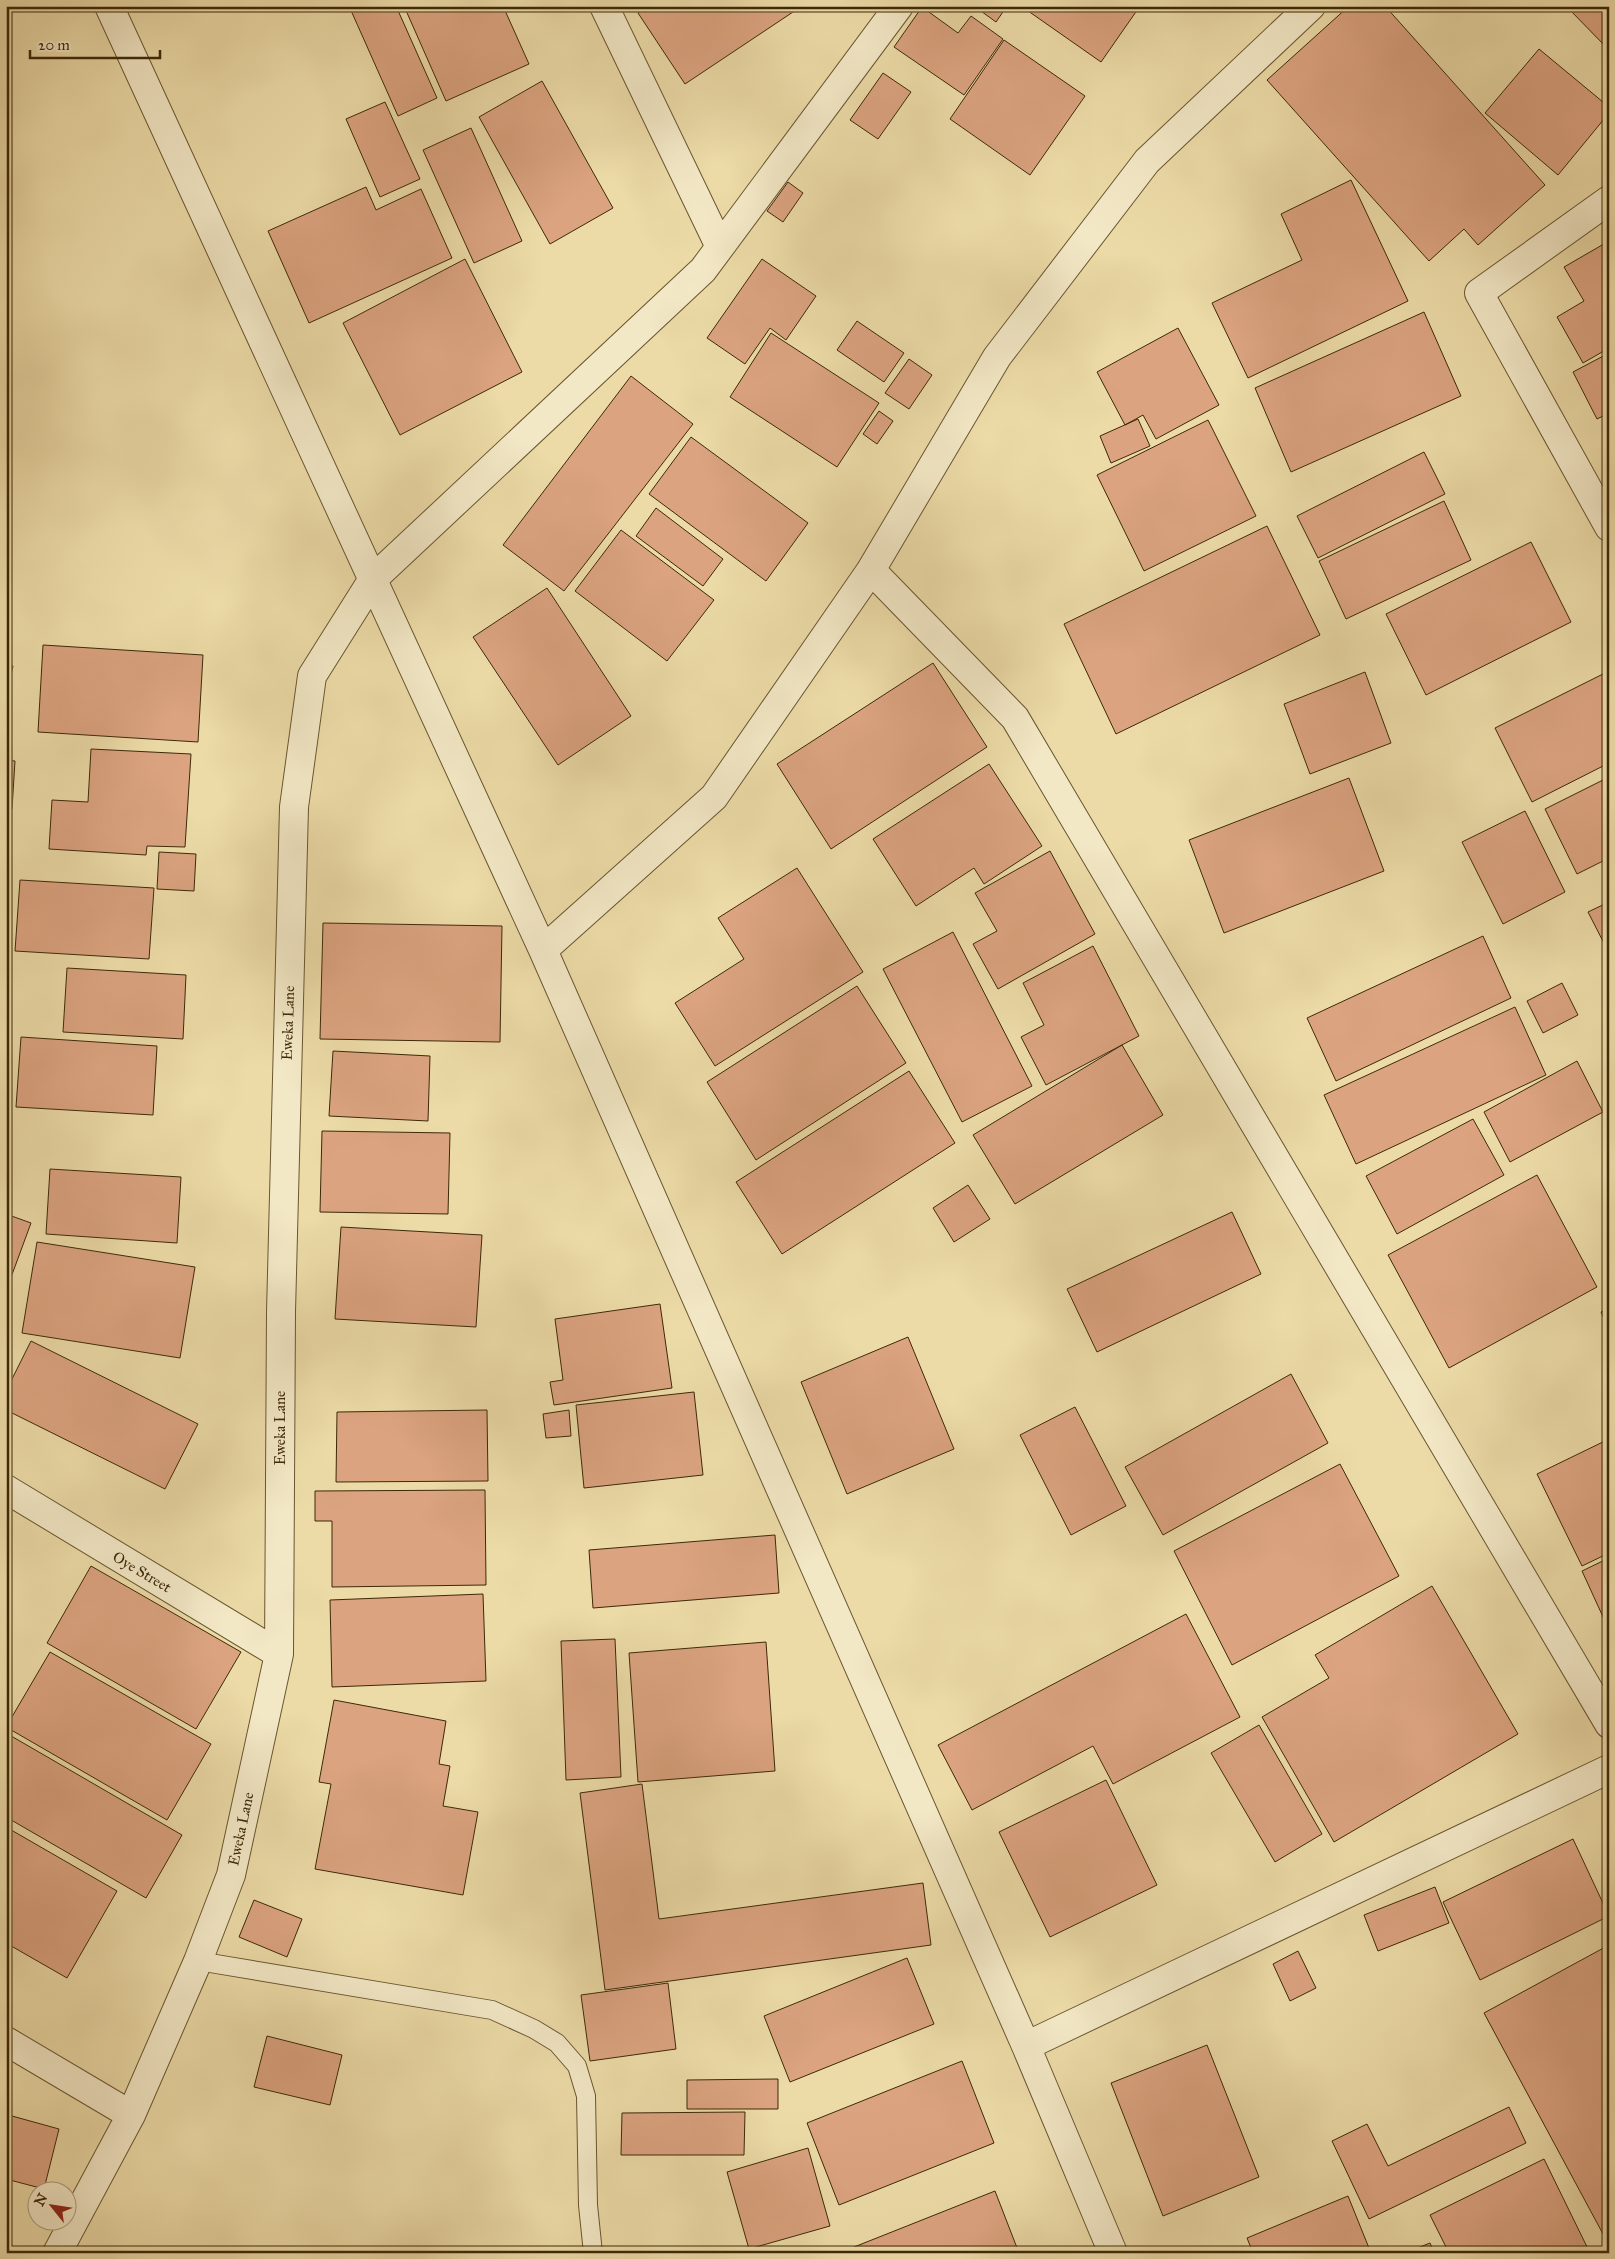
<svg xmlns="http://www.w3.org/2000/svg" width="1615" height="2259" viewBox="0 0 1615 2259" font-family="'IM FELL Great Primer',serif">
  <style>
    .building { fill: #dba380; stroke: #3d2909 }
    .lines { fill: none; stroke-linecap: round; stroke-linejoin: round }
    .lane-casing { stroke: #695630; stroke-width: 20 }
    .street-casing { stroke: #695630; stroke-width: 30 }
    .lane { stroke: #f3e8c6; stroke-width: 18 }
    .street { stroke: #f3e8c6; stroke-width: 28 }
    .labels { text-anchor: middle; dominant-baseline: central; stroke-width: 4.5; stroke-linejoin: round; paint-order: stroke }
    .street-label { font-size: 15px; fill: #3d2909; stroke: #f3e8c6 }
  </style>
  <rect width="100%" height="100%" fill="#ecdba7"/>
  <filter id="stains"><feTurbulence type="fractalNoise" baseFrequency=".004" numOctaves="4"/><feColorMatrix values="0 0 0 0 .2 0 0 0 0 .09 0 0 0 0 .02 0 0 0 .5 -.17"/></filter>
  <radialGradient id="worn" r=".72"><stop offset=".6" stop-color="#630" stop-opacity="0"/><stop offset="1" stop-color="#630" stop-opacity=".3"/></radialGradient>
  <path class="building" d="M349 6H396L437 98 398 116Z
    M404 6H503L529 64 446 101Z
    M648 6H802L685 84 638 13Z
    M974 6H1007L996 22Z
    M1021 6H1140L1101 62Z
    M1349 6H1385L1545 185 1478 245 1464 229 1429 261 1267 80Z
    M1566 6H1609V50Z
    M922 7 958 33 971 16 1003 39 964 95 894 47Z
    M1004 40 1085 96 1030 175 950 119Z
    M1539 49 1609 107V113L1558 175 1485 113Z
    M883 73 911 92 878 139 850 120Z
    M542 81 613 208 550 244 479 117Z
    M385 102 420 179 380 197 346 119Z
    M471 128 522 241 474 263 423 150Z
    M1351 180 1408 301 1248 378 1212 303 1302 260 1281 214Z
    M788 182 803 193 783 222 767 211Z
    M366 187 376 210 421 189 452 258 309 323 268 231Z
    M1609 241V348L1583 363 1557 317 1584 301 1564 267Z
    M465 259 522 372 400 435 343 323Z
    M762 259 816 296 786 340 770 328 745 364 707 338Z
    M1424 312 1461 396 1291 472 1255 388Z
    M857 321 904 353 884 382 837 350Z
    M1178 328 1219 405 1156 439 1143 415 1125 425 1097 372Z
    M771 333 879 403 837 467 730 397Z
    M1609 353V413L1597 419 1573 372Z
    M909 359 932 375 909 409 885 393Z
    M631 376 693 424 564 591 503 545Z
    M879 411 893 421 877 444 863 434Z
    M1138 419 1150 446 1111 463 1100 436Z
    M1208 420 1256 516 1144 571 1097 475Z
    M691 437 808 523 766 581 649 494Z
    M1424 452 1445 494 1318 558 1297 516Z
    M1444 501 1471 560 1346 619 1319 561Z
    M656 508 723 559 703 586 636 536Z
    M1267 526 1320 635 1116 734 1064 624Z
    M621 530 714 600 667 661 575 591Z
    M1531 542 1571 622 1426 695 1386 614Z
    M547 588 631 716 558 765 473 637Z
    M43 645 203 655 198 742 38 732Z
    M933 663 987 747 831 849 777 764Z
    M6 664 13 666 6 698Z
    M1609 671V763L1532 802 1495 728Z
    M1365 672 1391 743 1310 774 1284 704Z
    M91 749 191 754 185 847 147 846 146 855 49 849 52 800 88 802Z
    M6 760 15 761 12 809 6 808Z
    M989 764 1042 846 984 884 974 868 916 906 873 839Z
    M1609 777V858L1577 874 1545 809Z
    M1349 778 1384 871 1224 933 1189 840Z
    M1525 811 1565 892 1503 924 1462 842Z
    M1050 851 1095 934 998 989 973 944 997 931 975 893Z
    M159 852 196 854 194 891 157 889Z
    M797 868 863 972 715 1066 675 1003 744 959 718 918Z
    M20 880 154 888 149 959 15 951Z
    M1609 902V953L1588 912Z
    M323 923 502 926 500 1042 320 1039Z
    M953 932 1032 1086 962 1122 883 969Z
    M1483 936 1511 998 1336 1081 1307 1018Z
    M1093 946 1139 1036 1046 1085 1021 1037 1044 1025 1023 983Z
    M67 968 186 975 183 1039 63 1032Z
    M1562 983 1578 1015 1543 1033 1527 1001Z
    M857 986 906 1063 756 1160 707 1082Z
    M1515 1007 1546 1075 1356 1164 1324 1095Z
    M21 1037 157 1046 153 1115 16 1107Z
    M1122 1045 1163 1115 1015 1204 973 1135Z
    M333 1051 430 1056 428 1121 329 1116Z
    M1577 1061 1603 1112 1510 1162 1484 1112Z
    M909 1071 955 1143 782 1254 736 1182Z
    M1473 1119 1504 1175 1397 1234 1366 1176Z
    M322 1131 450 1133 448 1214 320 1212Z
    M50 1169 181 1177 177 1243 46 1234Z
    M1537 1175 1597 1287 1449 1368 1388 1255Z
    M968 1185 990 1219 954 1242 933 1208Z
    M1232 1212 1261 1274 1097 1352 1067 1289Z
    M6 1214 31 1223 6 1291Z
    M341 1227 482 1235 476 1327 335 1319Z
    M37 1242 195 1267 180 1358 22 1333Z
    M660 1304 672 1388 554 1405 550 1382 563 1380 555 1319Z
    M1609 1308V1329L1601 1312Z
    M908 1337 954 1449 847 1494 801 1382Z
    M31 1341 198 1424 165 1489 6 1410V1391Z
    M1291 1374 1328 1443 1163 1535 1125 1467Z
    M694 1392 703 1475 584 1488 576 1405Z
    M1075 1407 1126 1506 1071 1535 1020 1435Z
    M487 1410 488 1481 336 1482 337 1412Z
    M569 1410 571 1436 546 1438 543 1414Z
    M1609 1439V1553L1582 1566 1537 1474Z
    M1340 1464 1399 1576 1232 1665 1174 1551Z
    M485 1490 486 1585 332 1587V1521H315V1491Z
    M775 1535 779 1593 593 1608 589 1550Z
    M1609 1558V1630L1582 1571Z
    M91 1566 241 1652 196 1729 47 1643Z
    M1432 1586 1518 1734 1334 1842 1262 1717 1329 1678 1315 1655Z
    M483 1594 486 1681 332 1687 330 1600Z
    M1186 1614 1240 1717 1113 1784 1093 1746 972 1810 938 1745Z
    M615 1639 621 1777 566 1780 561 1641Z
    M766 1642 775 1771 638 1782 629 1653Z
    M50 1652 211 1744 167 1820 6 1727Z
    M334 1700 446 1721 439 1764 450 1766 443 1806 478 1812 463 1895 315 1869 331 1784 319 1782Z
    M1259 1725 1322 1834 1275 1862 1211 1753Z
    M6 1733 182 1835 146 1898 6 1817Z
    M1106 1780 1157 1885 1050 1937 999 1832Z
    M642 1784 659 1919 923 1883 931 1945 605 1990 580 1793Z
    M6 1827 117 1891 67 1978 6 1943Z
    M1573 1839 1609 1916 1480 1980 1443 1902Z
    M1435 1887 1449 1923 1378 1951 1364 1915Z
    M254 1900 302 1919 287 1957 239 1937Z
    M1609 1945V2231L1603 2234 1484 2013Z
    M1298 1951 1316 1988 1290 2001 1273 1964Z
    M907 1958 934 2024 790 2082 764 2016Z
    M668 1983 676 2049 590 2061 581 1995Z
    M267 2036 342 2055 330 2105 254 2087Z
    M1207 2045 1259 2177 1163 2216 1111 2083Z
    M962 2061 994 2143 839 2205 807 2123Z
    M778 2079V2109H687V2080Z
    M1509 2107 1526 2143 1369 2219 1332 2141 1367 2124 1388 2166Z
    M745 2112 744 2155H621L622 2113Z
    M12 2116 59 2129 44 2189 6 2179V2137Z
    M808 2148 830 2226 749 2249 727 2172Z
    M1544 2159 1590 2253H1449L1430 2215Z
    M995 2191 1019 2253H851L849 2249Z
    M1348 2196 1371 2253H1253L1247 2238Z
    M1430 2243 1434 2253H1405Z"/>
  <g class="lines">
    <g class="lane-casing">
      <path id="lane" d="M198 1961 492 2010 534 2029 557 2043 577 2066 586 2096 588 2205 593 2253"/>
    </g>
    <g class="street-casing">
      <path id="street" d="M109 6 543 950 1026 2046 1113 2253
        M604 6 720 247
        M1609 200 1479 293 1609 527
        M871 570 1015 718 1609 1724
        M543 950 714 797 871 570 997 357 1147 161 1311 6
        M6 1489 279 1654
        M6 2041 131 2115
        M1026 2046 1609 1769
        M57 2253 131 2115 198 1961 231 1875 279 1654 281 1312 294 807 312 676 373 579 703 270 899 6"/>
    </g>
    <use href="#lane" class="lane"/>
    <use href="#street" class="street"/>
  </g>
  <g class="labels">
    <g class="street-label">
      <text transform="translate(288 1023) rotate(-88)">Eweka Lane</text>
      <text transform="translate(280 1428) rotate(-90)">Eweka Lane</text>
      <text transform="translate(142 1572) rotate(31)">Oye Street</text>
      <text transform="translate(241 1829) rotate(-78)">Eweka Lane</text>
    </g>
  </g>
  <rect width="1615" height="2259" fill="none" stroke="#ecdba7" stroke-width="25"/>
  <rect x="8" y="8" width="1600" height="2244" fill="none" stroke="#3d2909" stroke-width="2.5"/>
  <rect x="12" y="12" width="1590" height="2234" fill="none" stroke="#3d2909"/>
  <g transform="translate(52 2206) rotate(300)"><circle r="24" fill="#f3e8c6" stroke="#aa9c7a"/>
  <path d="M0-4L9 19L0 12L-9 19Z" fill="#8f2418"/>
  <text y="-8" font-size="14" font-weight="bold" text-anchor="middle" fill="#3d2909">N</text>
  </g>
  <path d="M30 50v8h130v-8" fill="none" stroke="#3d2909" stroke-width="2.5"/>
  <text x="38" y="50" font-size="15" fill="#3d2909" stroke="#f3e8c6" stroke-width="4" paint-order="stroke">20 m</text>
  <rect width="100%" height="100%" filter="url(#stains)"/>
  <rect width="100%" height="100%" fill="url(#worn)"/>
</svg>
